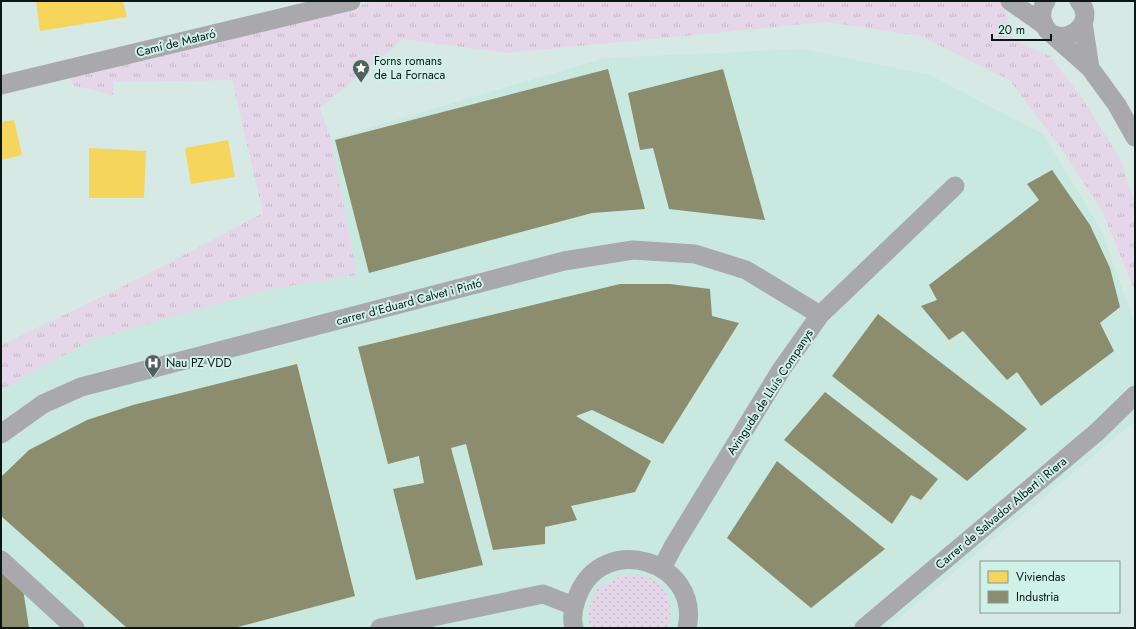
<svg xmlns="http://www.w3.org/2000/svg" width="1136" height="629" viewBox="0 0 1136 629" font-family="Jost,sans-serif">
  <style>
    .built { fill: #c8e8e0 }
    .grass { fill: url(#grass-tufts) }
    .garden { fill: url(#garden-dots) }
    .homes { fill: #f6d55c }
    .industry { fill: #8c8c6e }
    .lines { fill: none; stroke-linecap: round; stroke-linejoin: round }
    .minor { stroke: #a9a9ad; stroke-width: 19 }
    .labels { text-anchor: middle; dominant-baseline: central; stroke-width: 4; stroke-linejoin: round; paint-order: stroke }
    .street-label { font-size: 12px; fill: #0b1714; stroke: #cff1e8 }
    .poi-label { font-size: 12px; fill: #0b1714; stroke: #cff1e8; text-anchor: start }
  </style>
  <defs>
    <pattern id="grass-tufts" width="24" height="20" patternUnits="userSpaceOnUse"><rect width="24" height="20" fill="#e6d6e9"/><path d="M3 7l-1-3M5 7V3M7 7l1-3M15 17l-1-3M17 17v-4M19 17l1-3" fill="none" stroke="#c4b7c7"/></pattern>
    <pattern id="garden-dots" width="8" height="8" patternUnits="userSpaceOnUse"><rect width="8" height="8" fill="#e6d6e9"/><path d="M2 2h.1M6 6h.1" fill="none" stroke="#c4b7c7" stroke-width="1.8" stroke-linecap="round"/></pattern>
  </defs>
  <rect width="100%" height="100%" fill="#d7e9e4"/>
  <path class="built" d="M803 49 930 75 1043 134 1101 230 1135 324V421L887 628H1V390L91 340 271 289 357 275 331 139 605 58Z"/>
  <path class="grass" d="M376 1H1000L1004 3 1013 39 1050 56 1084 101 1120 159 1135 202V291L1103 213 1061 148 1009 80 920 36 826 22 507 53 403 39 320 108 331 139 357 275 271 289 91 340 1 390V347L4 344 146 275 263 213 232 80 114 82 113 95 75 86 72 83 71 77 108 66Z"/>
  <path class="garden" d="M623 575C629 575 636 574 642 575 666 580 676 608 668 628H590L588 611 596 590Z"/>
  <path class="homes" d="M36 1H123L127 17 40 31Z
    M14 120 22 155 1 160V122Z
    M228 140 235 177 191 184 185 148Z
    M89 148 146 151 144 198H89Z"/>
  <path class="industry" d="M608 69 645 209 592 213 369 273 335 140Z
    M723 69 765 220 669 209 653 148 640 150 628 93Z
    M1052 170 1090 225 1110 268 1120 307 1100 323 1114 351 1041 406 1017 372 1007 380 963 331 949 340 921 306 937 300 929 285 1039 200 1027 184Z
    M620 284H670L710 289 712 316 739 323 663 444 592 410 576 416 651 461 635 492 571 506 577 520 545 527V544L493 550 466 444 451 448 483 565 416 580 393 489 424 483 419 456 388 464 358 347Z
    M878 314 1027 429 967 481 832 376Z
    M297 364 355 596 234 628H127L1 516V477L29 450 87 420 133 405Z
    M825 392 938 479 921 500 911 495 892 524 784 440Z
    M777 461 885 549 811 608 727 538Z
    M1 570 23 589 29 628H1Z"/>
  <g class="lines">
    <path class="minor" d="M1010 1 1044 25
      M1046 1C1042 7 1040 14 1043 22 1055 54 1101 26 1079 1
      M1083 23 1090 68
      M1047 30 1090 68 1117 105 1135 137
      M1 85 351 1
      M1 434 43 404 81 387 564 261 633 250 695 254 746 270 820 315
      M1 560 75 628
      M662 568 674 545 781 370 820 315 955 186
      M380 628 543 594 574 606
      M574 628C571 618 574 605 578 595 603 531 702 561 687 628
      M864 628 1097 432 1135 395"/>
  </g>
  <defs>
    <g id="sight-pin" transform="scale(0.9)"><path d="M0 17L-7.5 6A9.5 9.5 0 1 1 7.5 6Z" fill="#52605d" stroke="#cff1e8"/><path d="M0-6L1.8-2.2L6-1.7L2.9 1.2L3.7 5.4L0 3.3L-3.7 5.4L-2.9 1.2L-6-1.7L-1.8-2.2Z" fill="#fff"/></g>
    <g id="hospital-pin" transform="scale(0.9)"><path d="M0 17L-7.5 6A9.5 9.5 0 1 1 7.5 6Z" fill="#52605d" stroke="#cff1e8"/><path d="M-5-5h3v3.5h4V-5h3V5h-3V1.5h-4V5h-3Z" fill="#fff"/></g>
  </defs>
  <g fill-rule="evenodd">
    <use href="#sight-pin" x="361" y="68"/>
    <use href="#hospital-pin" x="153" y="363"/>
  </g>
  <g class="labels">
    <g class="street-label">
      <text transform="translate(176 43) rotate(-14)">Camí de Mataró</text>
      <text transform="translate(409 302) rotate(-15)">carrer d'Eduard Calvet i Pintó</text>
      <text transform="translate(770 392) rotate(-57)">Avinguda de Lluís Companys</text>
      <text transform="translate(1001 513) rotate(-40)">Carrer de Salvador Albert i Riera</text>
    </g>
    <g class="poi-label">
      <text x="374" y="61">Forns romans<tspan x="374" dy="14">de La Fornaca</tspan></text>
      <text x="166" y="363">Nau PZ VDD</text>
    </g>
  </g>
  <rect width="1136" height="629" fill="none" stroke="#0b1714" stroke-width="4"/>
  <rect x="980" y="561" width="140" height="52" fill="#cff1e8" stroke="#819a93"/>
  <rect x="988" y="571" width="20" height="12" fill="#f6d55c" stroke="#819a93"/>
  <text x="1016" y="581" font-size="12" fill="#0b1714">Viviendas</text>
  <rect x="988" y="591" width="20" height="12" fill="#8c8c6e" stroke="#819a93"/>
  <text x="1016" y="601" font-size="12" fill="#0b1714">Industria</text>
  <path d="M992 34v6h59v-6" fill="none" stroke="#0b1714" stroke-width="2"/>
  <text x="998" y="34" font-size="12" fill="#0b1714" stroke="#cff1e8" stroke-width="3" paint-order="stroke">20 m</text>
</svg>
